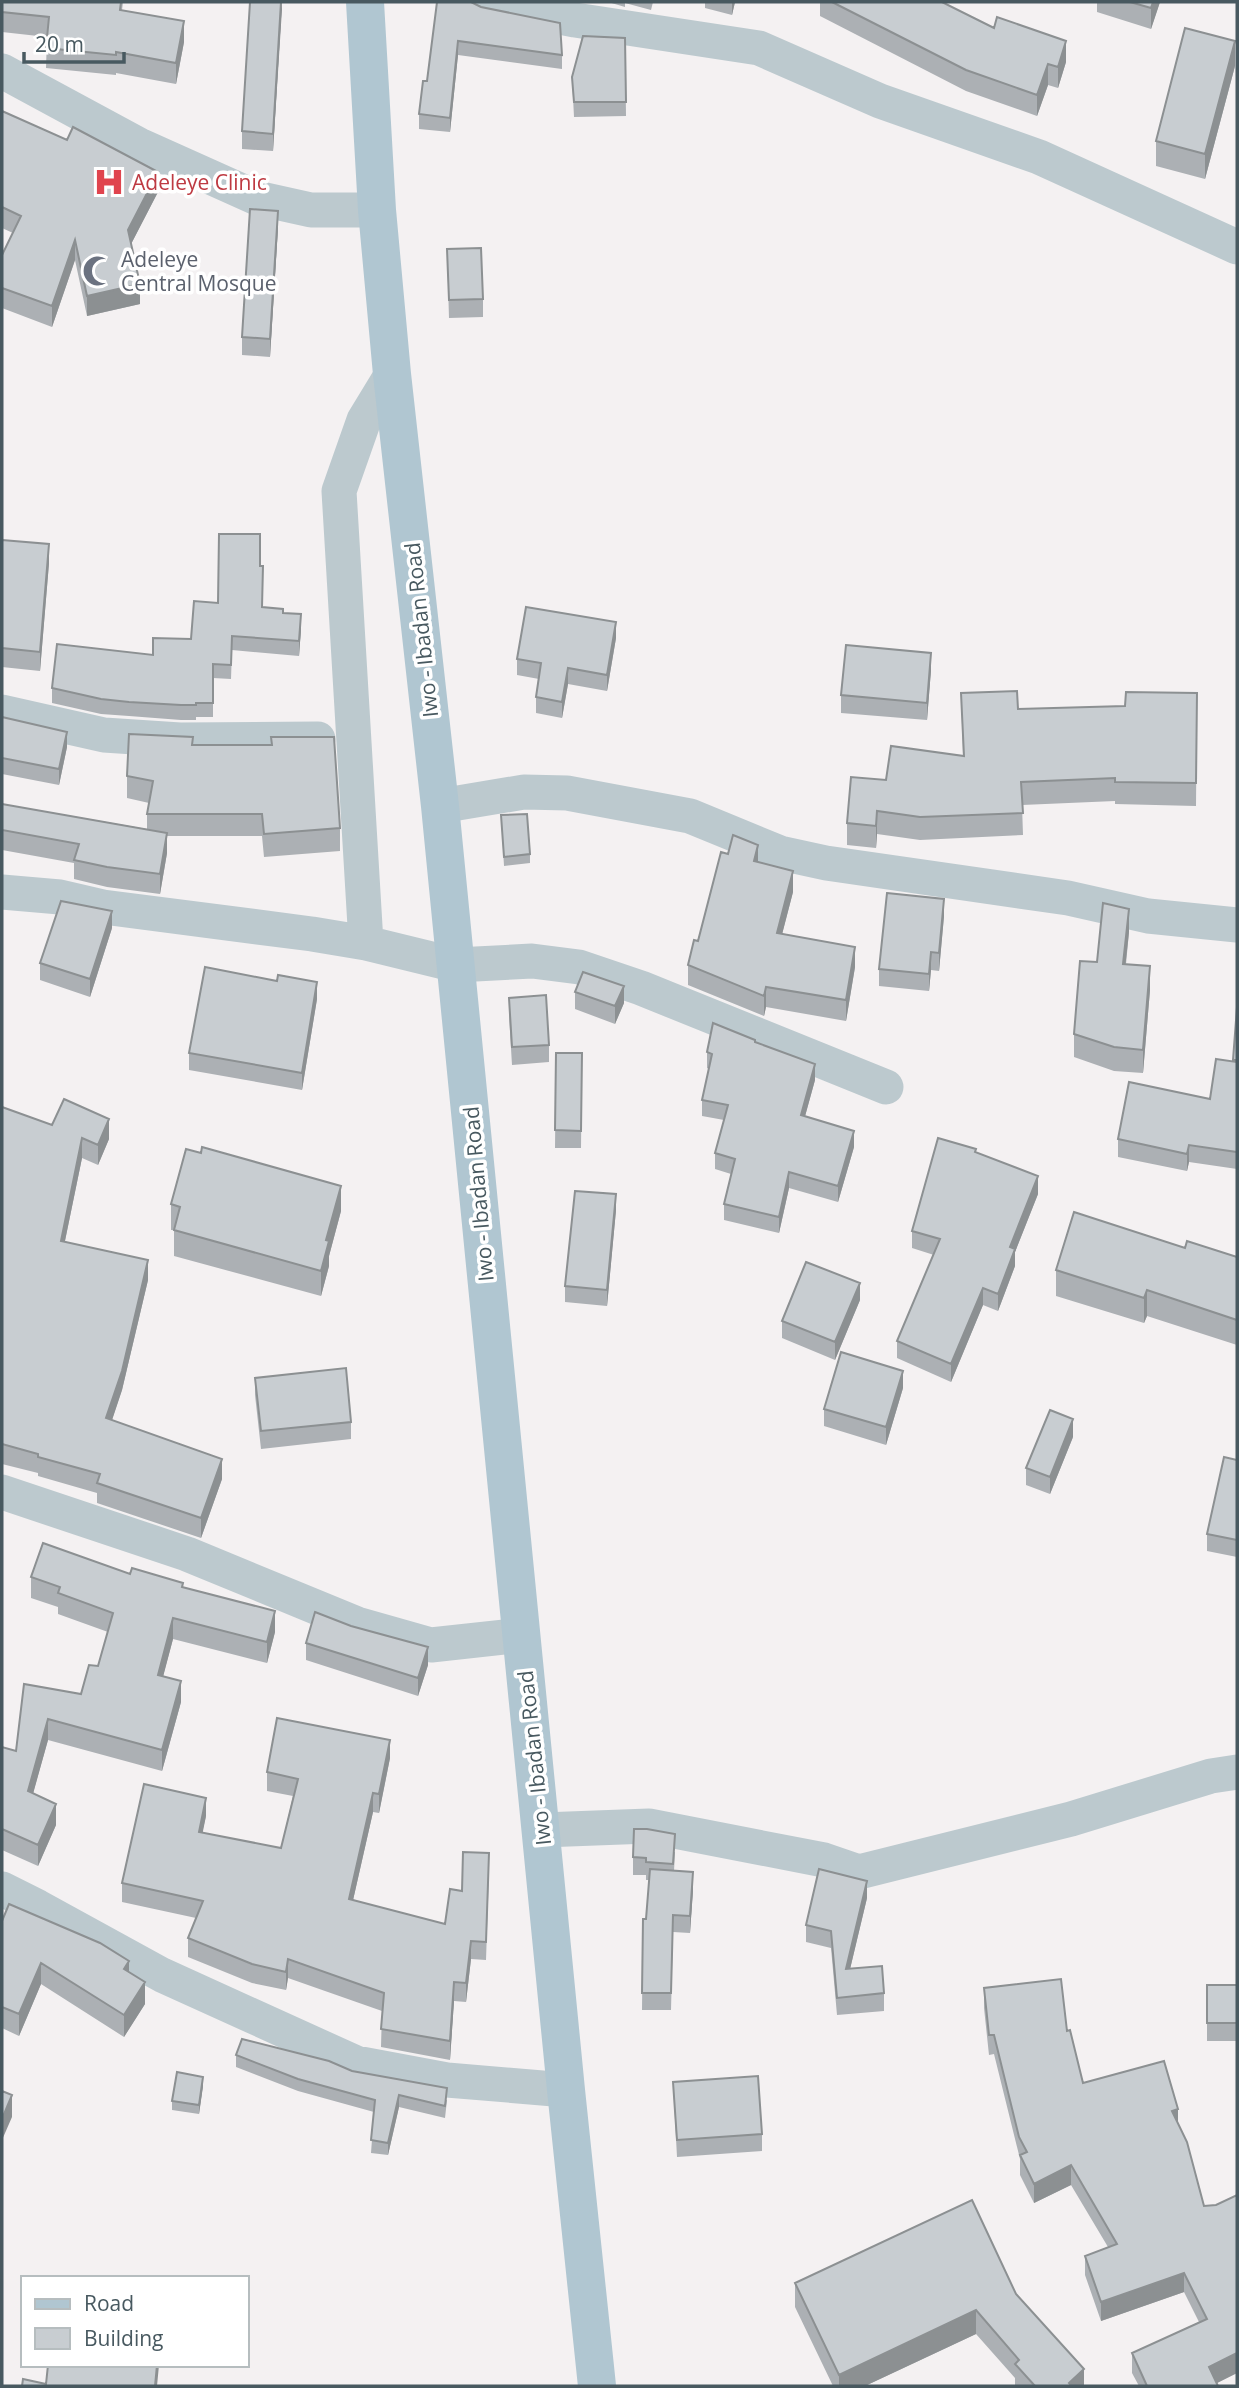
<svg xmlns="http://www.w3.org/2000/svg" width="1239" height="2388" viewBox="0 0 1239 2388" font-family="'Open Sans',sans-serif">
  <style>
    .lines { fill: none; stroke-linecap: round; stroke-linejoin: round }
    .minor { stroke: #bcc9ce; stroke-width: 35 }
    .major { stroke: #b0c6d1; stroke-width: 38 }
    .wall { fill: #acb0b4 }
    .shaded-wall { fill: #8c9092 }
    .building { fill: #c8cdd1; stroke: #8c9092; stroke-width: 2 }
    .labels { text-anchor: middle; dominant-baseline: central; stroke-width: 7; stroke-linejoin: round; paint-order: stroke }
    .health-label { font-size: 21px; fill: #be3a42; stroke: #fff; text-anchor: start }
    .worship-label { font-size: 21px; fill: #5b616d; stroke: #fff; text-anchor: start }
    .street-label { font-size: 21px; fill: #485960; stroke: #fff }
  </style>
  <rect width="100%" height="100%" fill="#f4f1f2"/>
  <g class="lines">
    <path class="minor" d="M485 2 575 20 759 48 880 101 1039 157 1237 247
      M2 71 139 145 257 198 311 210H377
      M2 712 104 735 180 740 318 739
      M440 806 524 792 567 793 690 816 780 853 826 863 1068 898 1148 916 1237 925
      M2 892 60 897 103 907 312 934 366 943 456 965 532 961 579 967 641 988 886 1087
      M366 943 339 491 364 420 392 374
      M2 1492 187 1554 357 1624 431 1645 522 1635
      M542 1830 649 1826 824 1860 859 1872 1071 1819 1211 1776 1237 1772
      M2 1889 38 1907 162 1975 356 2063 447 2080 566 2090"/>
    <path class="major" d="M365 2 377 210 392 374 440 806 566 2090 597 2386"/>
  </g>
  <path class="wall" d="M2 2H123L122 10 184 42 176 84 116 73V75L46 68 47 37 2 32Z
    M282 2 273 151 242 149V131Z
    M608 2H653L651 10 625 3V7Z
    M705 2H735L732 15 705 8Z
    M820 2H942L994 28 1066 62 1058 88 1048 85 1037 116 966 91 820 16Z
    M1097 2H1160L1151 29 1097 12Z
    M472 3 562 55V69L458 55 450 132 419 129V114Z
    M625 38 626 116 574 117 572 77Z
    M1235 66 1205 179 1156 166V141Z
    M2 111 158 192 131 244 140 304 87 316 75 260 52 327 2 308V255L13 233 2 228Z
    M278 228 270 357 242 355V337Z
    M447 249 483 299V317L449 318Z
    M2 540 49 563 40 671 2 667Z
    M260 566 262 607 283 613 301 629 299 656 232 650 231 679 213 678V717H196V720H181L129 716 101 714 52 703V688L153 655 191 639 218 603Z
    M616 638 607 691 568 684 562 718 536 713V697L539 679 517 675V659Z
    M931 670 927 720 841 713V695Z
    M961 693 1018 709 1125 706 1197 693 1196 806 1115 804V801L1022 805 1023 835 920 840 877 834 876 848 847 845V823L886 780 963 756Z
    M2 717 67 747 59 785 2 774Z
    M193 745 340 828V851L264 857 262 836H167V853L160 894 107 887 74 879V863L2 850V804L147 829V814L149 803 127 798V776Z
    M501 815 530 854V863L504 866Z
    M758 862 793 892 782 934 855 967 846 1021 766 1007 764 1016 688 985V965L698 941Z
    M944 916 939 971 931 970 929 991 879 986V969Z
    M112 928 90 997 40 980V963Z
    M1129 932 1126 964 1150 990 1143 1073 1114 1071 1074 1057V1034L1097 962Z
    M277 981 317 999 302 1090 189 1070V1053Z
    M575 992 624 1003 615 1024 575 1009Z
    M509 998 549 1045V1062L512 1065 509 1015Z
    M1237 1007V1169L1189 1162 1187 1171 1118 1157V1139L1210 1099 1233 1061Z
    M755 1042 815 1080 805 1116 854 1147 838 1202 789 1188 779 1233 724 1220V1204L731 1174 715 1169V1153L724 1120 702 1116V1100L709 1069 707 1068V1052Z
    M556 1053H582L581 1148H555Z
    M2 1107 52 1125 109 1139 98 1165 82 1158 65 1241 148 1280 122 1390 112 1420 222 1479 201 1538 97 1503V1493L38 1476V1473L2 1464Z
    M976 1153 1038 1194 1015 1252V1266L998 1311 983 1305 951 1382 897 1358V1341L934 1255 912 1248V1231Z
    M171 1204 341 1211 329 1256V1266L321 1296 174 1256V1230H171Z
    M616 1210 607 1306 565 1302V1286Z
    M1185 1248 1237 1257V1345L1147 1316 1144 1323 1056 1296V1270Z
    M860 1300 835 1360 782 1338V1321Z
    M255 1378 351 1422V1439L261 1449 255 1395Z
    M903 1388 886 1445 824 1426V1409Z
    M1073 1437 1050 1494 1026 1485V1468Z
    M1237 1460V1557L1207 1551V1534Z
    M130 1574 183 1587 275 1632 267 1663 173 1639 163 1676 181 1702 162 1771 48 1740 33 1793 56 1825 38 1866 2 1850V1747L16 1751 24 1684 81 1694 98 1666 108 1632 58 1614V1607L31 1598V1577Z
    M306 1643 428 1665 418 1696 306 1660Z
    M390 1758 379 1813 373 1812 353 1900 445 1924 462 1891 489 1872 486 1960 471 1959 466 2002 454 2001 450 2060 381 2047 382 2011 288 1978 286 1990 252 1983 188 1957V1938L196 1918 122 1902V1883L206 1816 202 1833 281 1848 293 1796 267 1791V1772Z
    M675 1852 674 1871 693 1890 690 1933 673 1932 671 2010H642L643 1919H646L649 1880H646V1875H633V1857Z
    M867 1898 850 1969 884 1993V2011L837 2015 831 1948 806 1942V1925Z
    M2 1921 129 1972 145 2004 124 2037 41 1984 19 2036 2 2028Z
    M1207 1985H1237V2041H1207Z
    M984 1988 1067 2031 1083 2083 1178 2123 1237 2373 1217 2383 1218 2386H1139L1132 2373V2353L1199 2322 1184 2292 1101 2321 1085 2275V2256L1108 2247 1071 2185 1034 2203 1020 2175V2159L994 2054 989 2055 984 2008Z
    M236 2055 352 2071 447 2100 445 2118 399 2107 388 2155 371 2153 374 2112 298 2091 236 2067Z
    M673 2082 762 2134V2151L677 2157Z
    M203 2086 199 2114 172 2110V2101Z
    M795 2283 1016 2294 1084 2386H1015V2378L976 2334 865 2386H833L795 2307Z"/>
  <path class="shaded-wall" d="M281 2 282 9 273 151V134Z
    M732 2H735L732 15Z
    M1153 2H1160L1151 29V8Z
    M184 21V42L176 84V63Z
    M458 41V55L450 132V118Z
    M1066 41V62L1058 88V67Z
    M1235 41V66L1205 179V154Z
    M1048 64V85L1037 116V95Z
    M158 172V192L128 250V230Z
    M278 211V228L270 357V339Z
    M75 240V260L52 327V306Z
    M140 284V304L87 316V296Z
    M49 544V563L40 671V652Z
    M301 614V629L299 656V641Z
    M616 622V638L607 691V675Z
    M931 653V670L927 720V703Z
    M568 668V684L562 718V702Z
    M67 732V747L59 785V769Z
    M877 811V834L876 848V826Z
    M167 833V853L160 894V874Z
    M758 845V866L754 861Z
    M793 871V892L777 954V933Z
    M944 899V916L939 971V953Z
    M1129 909V932L1123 987V964Z
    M112 911V928L90 997V979Z
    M855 947V967L846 1021V1000Z
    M931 952V970L929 991V974Z
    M1150 966V990L1143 1073V1050Z
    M317 982V999L302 1090V1073Z
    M624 986V1003L615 1024V1006Z
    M766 987V1007L764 1016V996Z
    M815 1064V1080L801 1131V1115Z
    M109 1119V1139L98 1165V1145Z
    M854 1131V1147L838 1202V1186Z
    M82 1138V1158L61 1260V1241Z
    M1189 1145V1162L1187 1171V1154Z
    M789 1172V1188L779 1233V1217Z
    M1038 1176V1194L1015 1252V1266L998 1311V1294L1010 1247Z
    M341 1186V1211L329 1256V1266L321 1296V1271L326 1240Z
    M616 1194V1210L607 1306V1290Z
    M148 1260V1280L122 1390 106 1438V1418Z
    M860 1283V1300L835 1360V1342Z
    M983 1288V1305L951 1382V1364Z
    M1147 1290V1316L1144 1323V1298Z
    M903 1371V1388L886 1445V1427Z
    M1073 1419V1437L1050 1494V1477Z
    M222 1459V1479L201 1538V1518Z
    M275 1611V1632L267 1663V1642Z
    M173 1618V1639L158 1696V1675Z
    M428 1647V1665L418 1696V1678Z
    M181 1681V1702L162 1771V1750Z
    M48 1719V1740L28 1812V1791Z
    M390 1740V1758L379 1813V1794Z
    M373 1793V1812L349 1918V1899Z
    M206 1798V1816L199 1851V1832Z
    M56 1804V1825L38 1866V1845Z
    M693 1872V1890L690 1933V1916Z
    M867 1881V1898L846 1986V1969Z
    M471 1941V1959L466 2002V1983Z
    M288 1959V1978L286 1990V1972Z
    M129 1961V1982L124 1969Z
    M41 1963V1984L19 2036V2014Z
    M145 1982V2004L124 2037V2015Z
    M454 1982V2001L450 2060V2041Z
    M203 2077V2086L199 2114V2105Z
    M12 2095V2117L2 2140V2119Z
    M399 2095V2107L388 2155V2143Z
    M1178 2109V2129L1172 2111Z
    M1071 2165V2185L1034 2203V2184Z
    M1184 2273V2292L1101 2321V2302Z
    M976 2310V2334L865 2386H839V2375Z
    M1237 2353V2373L1211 2386 1209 2367Z
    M157 2365H159L157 2386H155Z
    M1084 2369V2386H1069V2383Z"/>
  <path class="building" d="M2 2H121L120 10 184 21 176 63 116 52V55L46 48 49 17 2 12Z
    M250 2H281L273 134 242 131Z
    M437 2H471L481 7 560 23 562 55 458 41 450 118 419 114 423 81H427Z
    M832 2H942L994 28 997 17 1066 41 1058 67 1048 64 1037 95 966 70Z
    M1130 2H1153L1151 8Z
    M1185 28 1235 41 1205 154 1156 141Z
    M583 36 625 38 626 102H574L572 77Z
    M2 111 67 140 73 127 158 172 128 230 140 284 87 296 75 240 52 306 2 288V255L21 216 2 207Z
    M250 209 278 211 270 339 242 337Z
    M481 248 483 299 449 300 447 249Z
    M219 534H260V566H263L262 607 283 609V613L301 614 299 641 232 636 231 665 213 664V703H196V705H181L129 702 101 699 52 688 57 644 153 655V638L191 639 194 601 218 603Z
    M2 540 49 544 40 652 2 648Z
    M526 607 616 622 607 675 568 668 562 702 536 697 541 663 517 659Z
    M846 645 931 653 927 703 841 695Z
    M1017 691 1018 709 1125 706 1126 692 1197 693 1196 783 1115 782V778L1021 782 1023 813 920 817 877 811 876 826 847 823 851 777 886 780 891 746 964 756 961 693Z
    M2 717 67 732 59 769 2 758Z
    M129 734 193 737 192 745H272L271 737H334L340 828 264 834 262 814H147L153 781 127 776Z
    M2 804 167 833 160 874 107 867 74 860 79 844 2 830Z
    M527 814 530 854 504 857 501 815Z
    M733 835 758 845 754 861 793 871 777 933 855 947 846 1000 766 987 764 996 688 965 694 940 698 941 721 852 728 854Z
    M887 893 944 899 939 953 931 952 929 974 879 969Z
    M61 901 112 911 90 979 40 963Z
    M1103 903 1129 909 1123 964 1150 966 1143 1050 1114 1047 1074 1034 1080 961 1097 962Z
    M205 967 277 981 278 975 317 982 302 1073 189 1053Z
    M583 972 624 986 615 1006 575 992Z
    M546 995 549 1045 512 1047 509 998Z
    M1237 1007V1060H1233Z
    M713 1023 755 1040V1042L815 1064 801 1115 854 1131 838 1186 789 1172 779 1217 724 1204 735 1159 715 1153 728 1105 702 1100 712 1054 707 1052Z
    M556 1053H582L581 1131 555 1130Z
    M1216 1059 1237 1062V1152L1189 1145 1187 1154 1118 1139 1129 1082 1210 1099Z
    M64 1099 109 1119 98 1145 82 1138 61 1241 148 1260 122 1371 106 1418 222 1459 201 1518 97 1483 100 1474 38 1457V1454L2 1444V1107L52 1125Z
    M938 1138 976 1149 975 1152 1038 1176 1010 1247 1015 1249 998 1294 983 1288 951 1364 897 1341 940 1239 912 1231Z
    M202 1147 341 1186 326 1240 329 1241 321 1271 174 1230 180 1207 171 1204 186 1149 201 1153Z
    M575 1191 616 1194 607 1290 565 1286Z
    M1074 1212 1185 1248 1187 1241 1237 1257V1320L1147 1290 1144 1298 1056 1270Z
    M806 1262 860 1283 835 1342 782 1321Z
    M841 1352 903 1371 886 1427 824 1409Z
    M346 1368 351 1422 261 1431 255 1378Z
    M1050 1410 1073 1419 1050 1477 1026 1468Z
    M1224 1457 1237 1460V1540L1207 1534Z
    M43 1543 130 1574 132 1568 183 1583 182 1587 275 1611 267 1642 173 1618 158 1675 181 1681 162 1750 48 1719 28 1791 56 1804 38 1845 2 1829V1747L16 1751 24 1684 81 1694 89 1665 98 1666 113 1613 58 1593 60 1587 31 1577Z
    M315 1612 351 1626 428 1647 418 1678 306 1643Z
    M277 1718 390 1740 379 1794 373 1793 349 1899 445 1924 450 1889 462 1891 463 1852 489 1853 486 1942 471 1941 466 1983 454 1982 450 2041 381 2029 384 1993 288 1959 286 1972 252 1964 188 1938 203 1901 122 1883 144 1784 206 1798 199 1832 281 1848 298 1779 267 1772Z
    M634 1829H647L675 1834 673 1864 646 1862V1858L633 1857Z
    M650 1869 693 1872 690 1916 673 1915 671 1993H642L643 1919H646Z
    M819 1869 867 1881 846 1969 882 1966 884 1993 837 1998 831 1931 806 1925Z
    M9 1904 100 1943 129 1961 124 1969 145 1982 124 2015 41 1963 19 2014 2 2007V1921Z
    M1061 1979 1067 2031 1070 2030 1083 2083 1164 2061 1178 2109 1172 2111 1187 2142 1204 2206 1216 2205 1237 2195V2353L1209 2367 1218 2386H1147L1132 2353 1207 2319 1184 2273 1101 2302 1085 2256 1117 2244 1071 2165 1034 2184 1020 2155 1027 2152 1019 2137 994 2035H989L984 1988Z
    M1207 1985H1237V2023H1207Z
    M242 2039 329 2061 352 2071 447 2088 445 2106 399 2095 388 2143 371 2140 375 2100 298 2079 236 2055Z
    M177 2072 203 2077 199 2105 172 2101Z
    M758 2076 762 2134 677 2140 673 2082Z
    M2 2091 12 2095 2 2119Z
    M972 2200 1016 2294 1084 2369 1069 2383 1072 2386H1035L1015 2364 1019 2360 976 2310 839 2375 795 2283Z
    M48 2365H157L155 2386H22L23 2379 46 2384Z"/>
  <defs>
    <g id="hospital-bare" transform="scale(2.415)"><path d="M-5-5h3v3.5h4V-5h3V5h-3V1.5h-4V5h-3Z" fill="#e0444e" stroke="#fff" stroke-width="2.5" paint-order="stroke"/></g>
    <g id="mosque-bare" transform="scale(2.415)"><path d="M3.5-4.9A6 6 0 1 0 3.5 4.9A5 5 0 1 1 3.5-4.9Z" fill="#6b7280" stroke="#fff" stroke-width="2.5" paint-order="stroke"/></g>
  </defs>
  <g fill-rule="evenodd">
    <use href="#hospital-bare" x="109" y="182"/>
    <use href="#mosque-bare" x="98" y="271"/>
  </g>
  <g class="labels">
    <g class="health-label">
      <text x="132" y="182">Adeleye Clinic</text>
    </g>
    <g class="worship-label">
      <text x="121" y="259">Adeleye<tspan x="121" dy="24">Central Mosque</tspan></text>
    </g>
    <g class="street-label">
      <text transform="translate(421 630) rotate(-96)">Iwo - Ibadan Road</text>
      <text transform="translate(478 1194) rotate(-95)">Iwo - Ibadan Road</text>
      <text transform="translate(534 1758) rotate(-96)">Iwo - Ibadan Road</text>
    </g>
  </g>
  <rect width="1239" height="2388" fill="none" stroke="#485960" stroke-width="7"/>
  <rect x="21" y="2276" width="228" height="91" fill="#ffffff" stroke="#b6bdbf" stroke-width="2"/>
  <rect x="35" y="2299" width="35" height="10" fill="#b0c6d1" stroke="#b6bdbf" stroke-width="2"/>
  <text x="84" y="2311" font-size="21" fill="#485960">Road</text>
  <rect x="35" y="2328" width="35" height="21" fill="#c8cdd1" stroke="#b6bdbf" stroke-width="2"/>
  <text x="84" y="2346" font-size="21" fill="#485960">Building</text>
  <path d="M24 52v10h100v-10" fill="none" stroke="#485960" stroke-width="3.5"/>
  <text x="35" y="52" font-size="21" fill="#485960" stroke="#ffffff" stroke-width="5" paint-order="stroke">20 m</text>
</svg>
